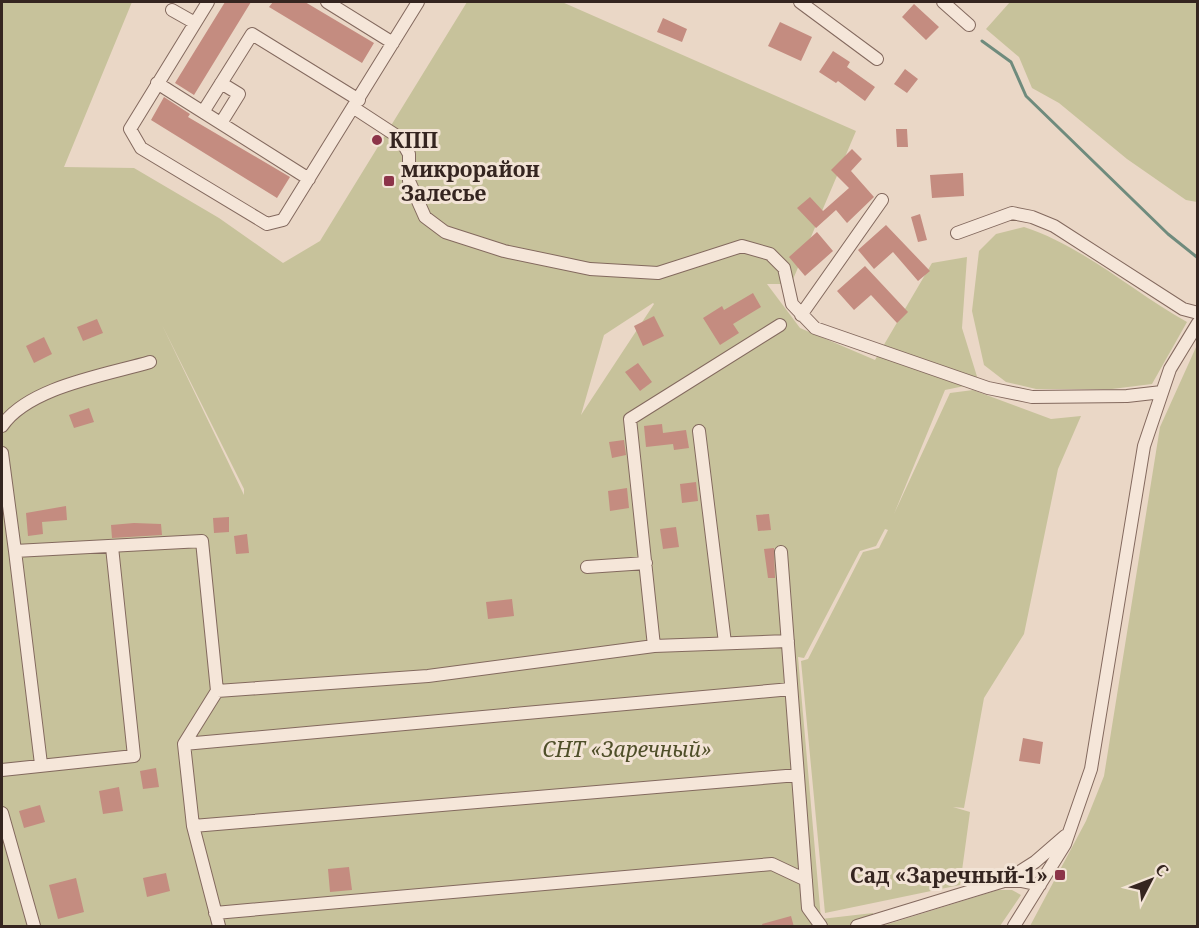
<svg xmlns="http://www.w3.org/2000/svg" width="1199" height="928" viewBox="0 0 1199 928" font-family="'Noto Serif',serif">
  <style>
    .green { fill: #c7c29b; fill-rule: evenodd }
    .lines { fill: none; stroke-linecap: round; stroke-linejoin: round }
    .stream { stroke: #6f8b7d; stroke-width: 3 }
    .building { fill: #c48c80 }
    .minor-casing { stroke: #83695e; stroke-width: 14 }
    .minor { stroke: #f5e6d9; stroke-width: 12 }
    .poi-dot { fill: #8c3449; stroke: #f2e3d5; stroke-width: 2 }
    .labels { text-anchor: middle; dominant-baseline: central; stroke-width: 6; stroke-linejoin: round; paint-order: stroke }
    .poi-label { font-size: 21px; font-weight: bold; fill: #352520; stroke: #f2e3d5; text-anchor: start }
    .park-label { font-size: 21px; font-style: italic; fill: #4f4f29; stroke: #f2e3d5 }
  </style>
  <rect width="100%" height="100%" fill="#ead7c6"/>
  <path class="green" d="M2 2H132L64 167 134 168 219 218 283 263 320 241 467 2H562L856 131 791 284H767L800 328 875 360 932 263 967 257 962 328 979 383 945 390 894 514 950 393 973 390 1051 419 1081 416 1058 469 1024 634 984 698 964 808 953 807 970 812 960 885 825 913 801 661 808 659 863 552 879 548 888 530 885 529 876 546 860 551 804 658 798 657 821 919 873 913V926H2ZM653 303 654 304 581 415 604 335ZM162 325 244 489V496V495Z
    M1010 2H1197V202L1186 200 1127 159 1059 103 1032 88 1019 57 986 29Z
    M1024 227C1083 246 1133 292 1187 322L1152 384 1112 389H1036L1006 382 984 365 972 311 979 251 996 234Z
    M1197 345V926H1030L1086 821 1104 776 1160 427Z
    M998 890H1012L1021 895 1000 926H882Z"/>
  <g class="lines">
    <path class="stream" d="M982 41 1011 62 1026 96 1168 234 1198 258"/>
  </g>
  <path class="building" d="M225 2H251L194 95 175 83Z
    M273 2H305L374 43 362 63 269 7Z
    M914 4 939 27 926 40 902 17Z
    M663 18 687 29 682 42 657 32Z
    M780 22 812 37 801 61 768 46Z
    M833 51 850 62 847 67 875 87 865 101 838 81 836 83 819 72Z
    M905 69 918 79 907 93 894 84Z
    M164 97 190 114 188 117 290 177 277 198 151 120Z
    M896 129H907L908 147H897Z
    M852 149 862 159 851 171 874 197 847 223 836 210 816 228 797 208 810 197 823 211 849 188 831 170Z
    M963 173 964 196 932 198 930 175Z
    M920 214 927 240 918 242 911 217Z
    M886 225 930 271 918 281 893 252 874 269 858 250Z
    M817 232 833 251 805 276 789 257Z
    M865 266 908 312 897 323 871 295 854 310 837 291Z
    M753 293 761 307 733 324 739 333 720 345 703 318 722 306 724 310Z
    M654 316 664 336 643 346 634 326Z
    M97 319 103 333 83 341 77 327Z
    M44 337 52 354 34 363 26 346Z
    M638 363 652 382 640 391 625 372Z
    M89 408 94 422 74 428 69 415Z
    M662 424 663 433 686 430 689 448 674 450 673 444 646 447 644 426Z
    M624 440 626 455 612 458 609 442Z
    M696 482 698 501 682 503 680 484Z
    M627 488 629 508 610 511 608 491Z
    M66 506 67 520 42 522 43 534 28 536 26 513Z
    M769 514 771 530 758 531 756 515Z
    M229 517V532L214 533 213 518Z
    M134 523 161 524 162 535 112 538 111 525Z
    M676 527 679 547 663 549 660 529Z
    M247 534 249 553 236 554 234 536Z
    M774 548 775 578H768L764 549Z
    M512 599 514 616 488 619 486 602Z
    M1023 738 1043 742 1040 764 1019 761Z
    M156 768 159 787 143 789 140 771Z
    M119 787 123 811 103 814 99 791Z
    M40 805 45 822 24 828 19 811Z
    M349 867 352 890 330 892 328 869Z
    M166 873 170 891 147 897 143 878Z
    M76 878 84 912 58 919 49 885Z
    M791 916 794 927H763L762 924Z"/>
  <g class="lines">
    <g class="minor-casing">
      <path id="minor" d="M208 2 130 129 141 148 267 224 283 220 418 2
        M327 2 393 43
        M800 2 877 59
        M943 2 969 25
        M172 10 195 23
        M157 83 309 179
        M354 108 400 138 409 154V181L425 217 445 232 504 251 590 269 658 273 742 246 770 254 784 268 792 304 815 328 887 353 988 388 1032 397 1127 396 1162 392
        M203 112 252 34 359 100
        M221 123 239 94 221 83
        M957 233 1012 213 1032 217 1054 226 1183 309 1198 313
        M801 315 882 200
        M2 426C28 387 106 375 150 362
        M699 431 725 643
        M2 453 15 551
        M781 552 808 908 821 926
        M587 567 646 563
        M654 646 630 419 780 325
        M217 691 184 744 193 826 219 926
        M184 744 791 689
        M41 764 15 551 202 541 217 691 428 676 654 646 788 641
        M2 770 134 756 112 547
        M2 813 34 926
        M193 826 798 775
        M1005 881 1035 862 1065 836
        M215 913 772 864 806 880
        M857 926 1004 881H1021L1040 885
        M1014 926 1065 844 1091 769 1144 446 1170 369 1198 323"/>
    </g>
    <use href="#minor" class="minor"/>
  </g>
  <g class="poi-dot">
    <circle cx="377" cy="140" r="6"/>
    <rect x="383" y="175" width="12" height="12" rx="3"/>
    <rect x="1054" y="869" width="12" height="12" rx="3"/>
  </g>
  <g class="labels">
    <g class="poi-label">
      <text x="389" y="140">КПП</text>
      <text x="401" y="169">микрорайон<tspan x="401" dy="24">Залесье</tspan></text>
      <text x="1048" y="875" text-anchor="end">Сад «Заречный-1»</text>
    </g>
    <g class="park-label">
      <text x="627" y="749">СНТ «Заречный»</text>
    </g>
  </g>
  <rect width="1199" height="928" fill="none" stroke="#352520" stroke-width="6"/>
  <g transform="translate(1151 880) rotate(48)" stroke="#f2e3d5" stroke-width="4.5" paint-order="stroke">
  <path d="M0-4.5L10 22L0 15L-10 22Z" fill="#352520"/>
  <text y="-9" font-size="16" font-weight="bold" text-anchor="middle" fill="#352520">С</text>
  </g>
</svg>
